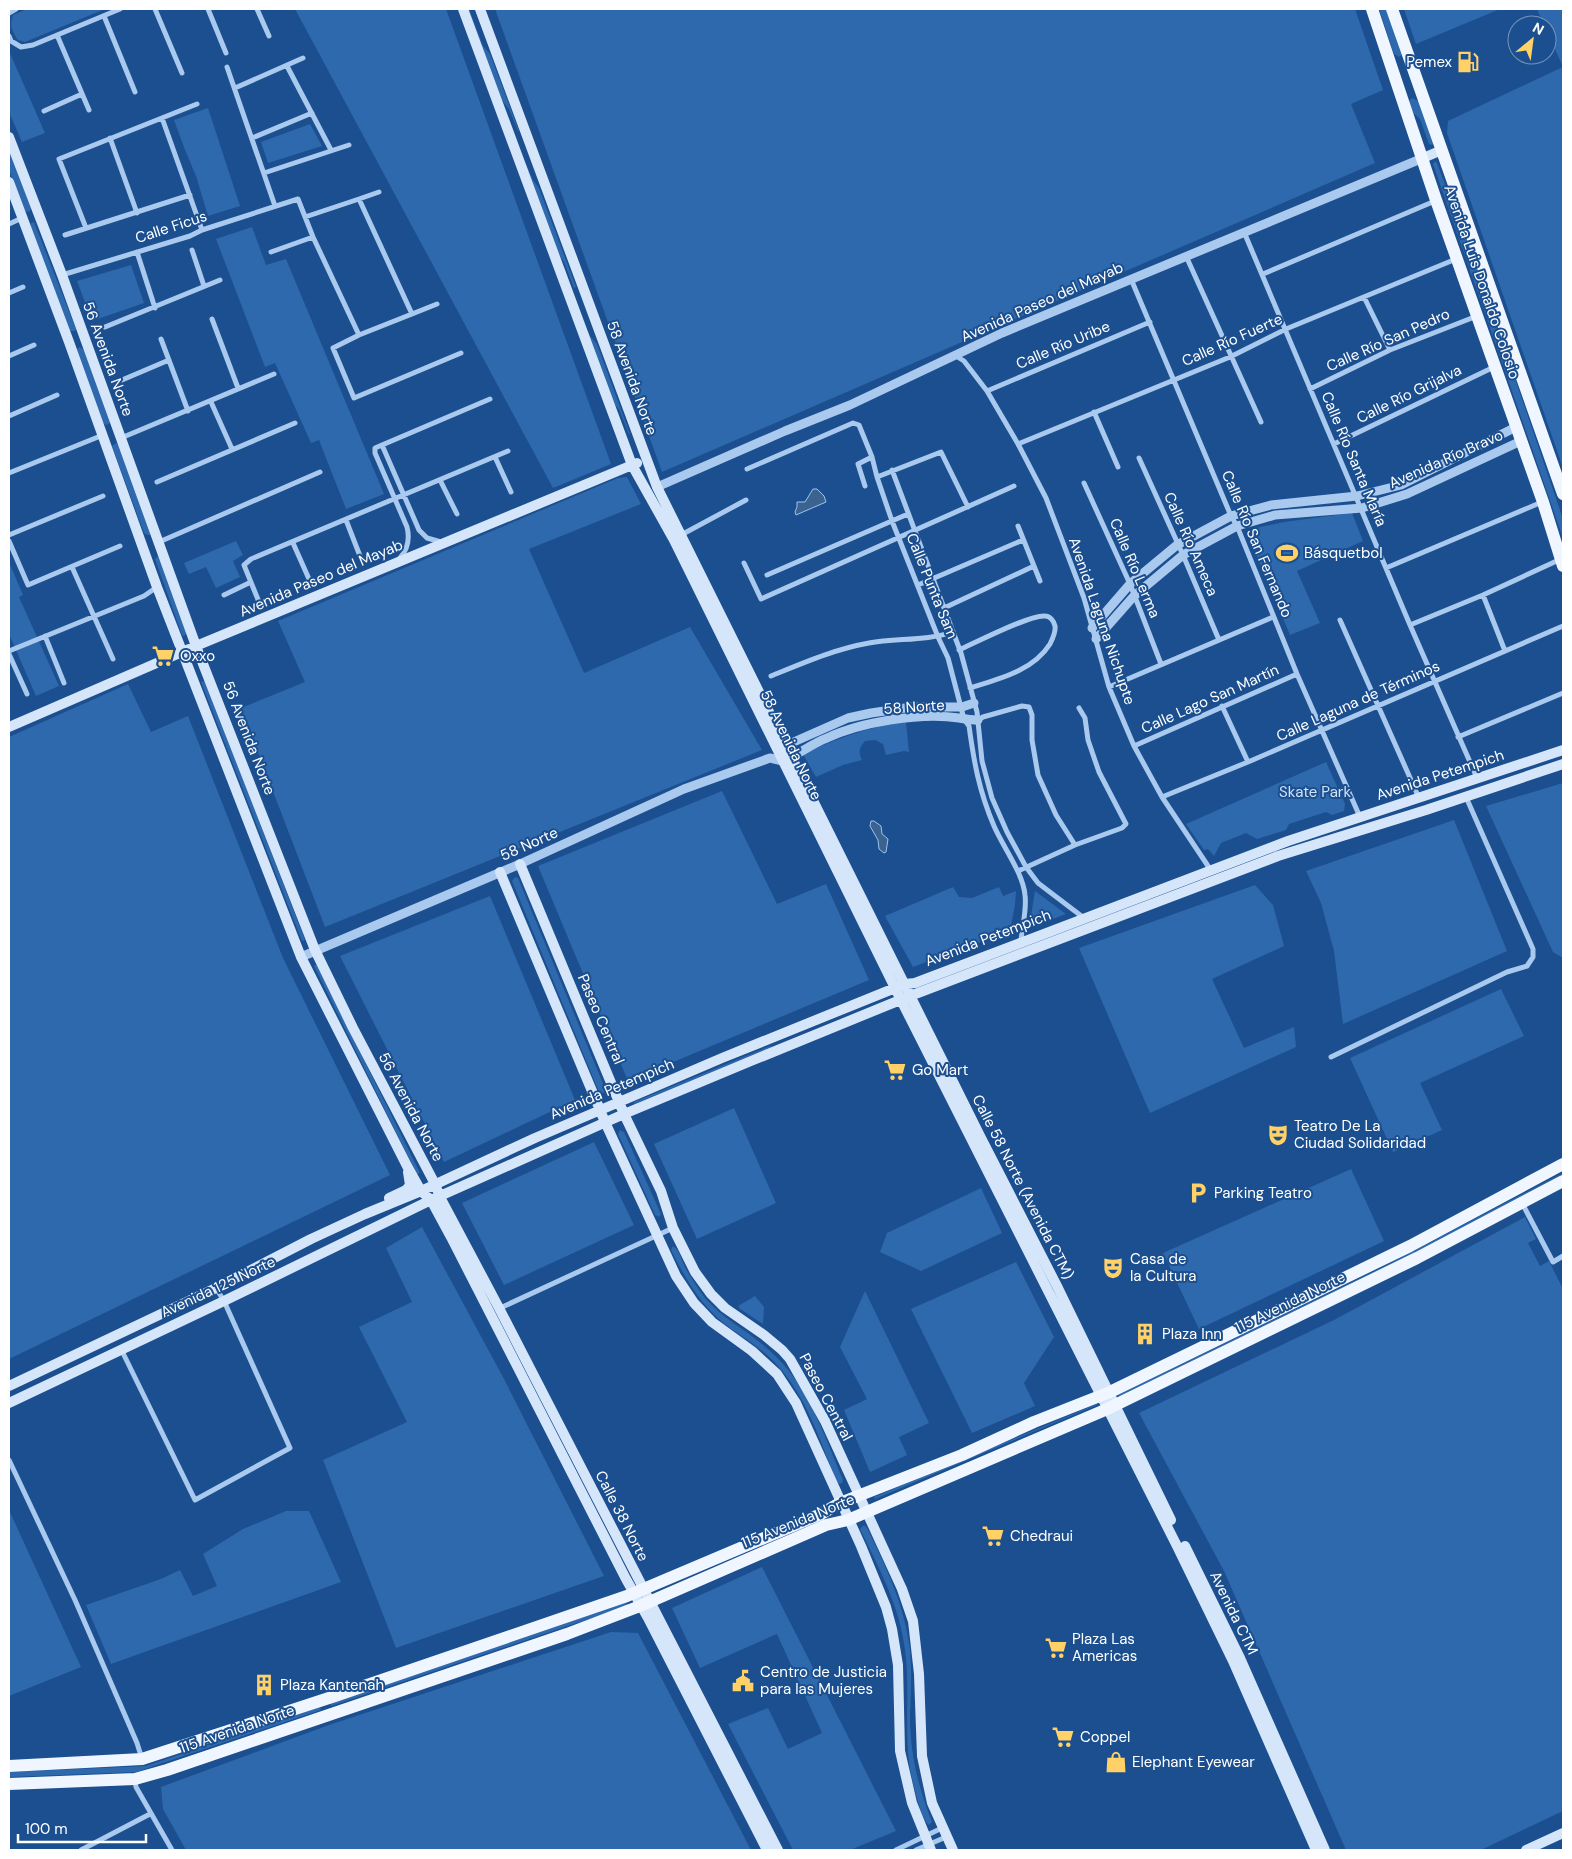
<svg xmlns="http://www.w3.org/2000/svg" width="1572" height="1859" viewBox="0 0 1572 1859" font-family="'DM Sans',sans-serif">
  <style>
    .green { fill: #2e69ad }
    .water { fill: #3c6290; stroke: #9cc4f0 }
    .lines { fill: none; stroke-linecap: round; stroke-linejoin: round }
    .minor { stroke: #a9c9ee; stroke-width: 5 }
    .tertiary { stroke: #a9c9ee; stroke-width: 9 }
    .secondary { stroke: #d6e6fa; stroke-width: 10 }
    .primary { stroke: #f0f6ff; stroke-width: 12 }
    .labels { text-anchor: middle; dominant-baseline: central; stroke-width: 4; stroke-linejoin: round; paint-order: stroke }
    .poi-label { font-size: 15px; fill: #fff; stroke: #1b4f8f; text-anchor: start }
    .street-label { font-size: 15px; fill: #fff; stroke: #1b4f8f }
    .park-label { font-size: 15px; fill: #cfe3fa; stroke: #1b4f8f }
  </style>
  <rect width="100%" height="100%" fill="#1b4f8f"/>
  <path class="green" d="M28 9H105L25 42 18 40C12 31 9 26 13 15Z
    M295 9H446L611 464 553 488Z
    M467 9H469L483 46 490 54 519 131H518L509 109 502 100Z
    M495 9H1355L1383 90 1351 104 1375 163 662 472Z
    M1379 9H1386L1402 55 1399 57 1394 54Z
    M1404 9H1500L1416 44Z
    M1537 9H1563V67L1547 31V25H1544Z
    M9 51 45 133 22 142 9 112Z
    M1563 67V468L1447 133 1448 121Z
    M1412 98 1420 102 1434 143 1432 145 1429 144 1420 119 1412 112 1409 101Z
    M208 108 240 206 208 216 196 176 185 150 174 120Z
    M310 124 322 146 268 163 261 142Z
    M9 149 31 208 30 211 27 212 24 210 9 170Z
    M522 155 533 180 539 188 576 287 574 288 564 262 558 254Z
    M1435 161 1437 163 1447 190 1452 194 1563 519V538L1433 164Z
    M34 222 76 329 75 331H69L30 227 31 223Z
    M252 227 266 265 286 259 384 494 346 509 319 440 311 443 275 363 265 367 216 239Z
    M131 265 144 303 92 321 77 281Z
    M579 310 590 336 597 344 630 434 629 435 619 409 613 403Z
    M80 347 85 351 111 421 109 424 106 425 103 423 78 353 77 349Z
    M116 443 118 445 151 532 150 535H147L144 533 112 446Z
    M627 477 641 504 529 549 584 673 690 627 762 750 325 927 241 708 305 682 278 621 618 478Z
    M1352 513 1363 541 1297 571 1320 623 1290 635 1248 535 1251 529 1284 522Z
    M236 541 243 555 233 561 240 577 216 588 206 567 189 574 184 563Z
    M158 556 188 632 184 636 182 635 155 559Z
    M9 562 23 595 19 597 59 686 36 696 9 634Z
    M205 681 305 940 302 941 201 682Z
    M128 684 151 732 188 716 283 958 390 1175 9 1359V737Z
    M906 722 909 752 904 751 886 755 883 744 875 740 865 741C859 748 858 752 862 760L843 765 816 777 804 756 807 752C839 738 871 726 906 722Z
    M1326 762 1345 804 1344 811 1332 815 1326 812 1289 824 1286 830 1257 839 1246 833 1221 843 1214 856 1208 849 1204 850 1186 824Z
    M1563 783V958L1553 952 1486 806Z
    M722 791 777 904 826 884 869 980 628 1081 538 866Z
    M1454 820 1507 951 1343 1024 1334 951 1321 903 1306 871Z
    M515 877 518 878 606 1091 604 1093 599 1092 512 881Z
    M1255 885 1273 905 1284 946 1212 979 1244 1048 1294 1027 1296 1047 1150 1113 1079 948Z
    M953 887 959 897 972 898 999 887 1003 896 1016 891 1015 905 1010 931 913 967 885 916Z
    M1035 891 1066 914 1029 928Z
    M490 896 575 1100 444 1162 340 956Z
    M315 965H317L420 1173 417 1174 414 1169 314 966Z
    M1501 989 1524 1036 1420 1083 1442 1130 1393 1152 1350 1058Z
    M770 1046 771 1047 634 1104V1102Z
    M734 1108 776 1203 697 1239 654 1144Z
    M620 1130 624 1132 661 1214 659 1217 655 1215 618 1134Z
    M594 1142 634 1225 504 1285 462 1203Z
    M1351 1169 1384 1241 1199 1329 1163 1253Z
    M1563 1173V1174L1432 1244 1120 1396 1118 1395 1385 1266Z
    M981 1188 1002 1233 921 1271 880 1252 887 1233Z
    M1525 1217 1536 1239 1528 1243 1540 1266 1549 1261 1563 1289V1811L1481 1850H1346L1224 1571 1139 1413 1334 1320Z
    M422 1227 504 1379 604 1576 396 1648 323 1460 407 1422 359 1327 412 1302 386 1248Z
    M673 1246C680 1250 682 1262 686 1269 692 1279 698 1289 705 1298 725 1321 749 1331 770 1351 808 1384 824 1435 843 1480L842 1483 839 1484 836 1480C820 1441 807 1398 778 1366 764 1350 747 1340 730 1328 702 1308 686 1280 671 1250Z
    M1016 1262 1054 1337 1024 1383 1035 1406 972 1433 911 1309Z
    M865 1291 929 1423 899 1437 907 1455 870 1472 844 1410 867 1399 840 1347Z
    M755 1296 764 1307 763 1324 740 1309 738 1306Z
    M1097 1404V1405L875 1499 874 1497Z
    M9 1510 81 1667 9 1696Z
    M286 1511H309L341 1582 111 1664 86 1605 161 1579 180 1570 193 1596 217 1586 203 1554 243 1529Z
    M864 1525 867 1528C886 1566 905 1607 910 1650 912 1671 911 1693 910 1715 910 1753 918 1787 932 1822L929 1825C921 1818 916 1794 913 1783 902 1739 911 1695 905 1650 900 1607 879 1568 860 1529Z
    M762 1567 896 1831 850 1850H793L728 1724 768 1708 788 1749 822 1733 777 1634 700 1668 672 1608Z
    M626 1603 627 1604V1606L331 1706 330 1703Z
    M611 1632 638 1633 751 1850H186L163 1809 161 1787 329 1725Z
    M320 1707 321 1710 136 1772 9 1777V1772L146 1766Z"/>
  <path class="water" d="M813 489H817L824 496 826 502 796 515 795 512 797 507V502H805Z
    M871 821H874L881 826 882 834 888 839 886 852 884 853 879 849 878 840 870 826Z"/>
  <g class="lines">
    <path class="minor" d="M155 9 182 73
      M208 9 226 53
      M257 9 269 36
      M9 13 16 9
      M104 16 135 92
      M57 35 89 110
      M9 36 11 41 21 47 33 45 120 9
      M287 66 331 150
      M227 67 275 206
      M235 88 303 58
      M44 111 82 94
      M162 118 202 230
      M110 138 137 213
      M252 138 312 113
      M264 173 349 145
      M359 199 379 192
      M305 217 359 199 412 314 359 335 333 348 354 398 461 353
      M9 224 22 218
      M86 228 59 159 197 104
      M1244 232 1410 625 1477 778
      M65 235 190 195
      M192 250 204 286
      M137 252 155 308
      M271 252 313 237
      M1186 256 1261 422
      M1263 274 1435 201
      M62 275 190 236 202 230 298 199 313 237 359 335
      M1131 279 1231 516 1237 526 1297 674 1360 817
      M9 293 23 287
      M1364 297 1390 350
      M412 314 437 304
      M212 319 238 388
      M105 327 220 280
      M161 339 188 411
      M9 356 34 345
      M956 356 964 361 987 391 1018 444 1046 498 1084 598 1109 687 1134 746 1162 797 1210 869
      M122 380 169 360
      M1310 389 1390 350 1477 316
      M987 391 1150 322
      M211 402 232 449
      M1094 412 1118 467
      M9 416 57 395
      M121 438 274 374
      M1018 444 1230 357 1286 329 1456 259
      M1334 444 1494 367
      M382 445 419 530 427 538 441 542
      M495 457 511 492
      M1139 458 1183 555 1219 640
      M747 469 853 423 859 425 872 457 877 477 892 521 938 637 948 658 964 719 969 726C974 762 979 791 994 826 1003 847 1023 873 1025 895 1027 910 1022 927 1021 941
      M892 470 961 653 977 712 982 761 992 798 1007 832 1026 867 1038 883 1084 918
      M9 473 103 435
      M877 477 941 452 968 507
      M440 480 457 514
      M157 482 295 423
      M1084 483 1130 584 1161 664
      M865 486 858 464 872 457
      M346 520 360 556
      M1018 526 1040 581
      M9 535 103 496
      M681 535 746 500
      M9 541 28 585 120 546
      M159 542 320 472
      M293 543 309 579
      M400 558C408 549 410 539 407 527L375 453V448L490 399
      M744 563 761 599 1014 486
      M72 567 113 659
      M1386 568 1542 502
      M767 575 908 514
      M918 585 1023 540
      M224 595 251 582
      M1483 595 1505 651
      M259 602 244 565 251 559 508 451
      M944 608 1034 566
      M1340 620 1419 798
      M1410 625 1483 595 1561 559
      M45 636 64 683
      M959 650C975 643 1031 614 1045 616 1050 616 1054 621 1055 626 1056 632 1053 638 1050 644 1033 671 999 679 970 688
      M9 651 144 596 157 587
      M9 654 27 694
      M771 676C803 663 835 649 869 643 897 638 926 641 953 632
      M1109 687 1273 617
      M1222 706 1248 762
      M978 720 983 717 1022 706 1029 707 1032 715V740L1038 775 1056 815 1075 845
      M1458 737 1563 693
      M1134 746 1297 674
      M1162 797 1248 762 1563 626
      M1018 871 1075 845 1122 828 1126 824 1099 772 1088 740 1085 718 1079 708
      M1331 1057 1507 972 1527 966 1533 957V949L1466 797
      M1522 1203 1553 1262 1563 1256
      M498 1309 673 1228
      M121 1349 195 1500 290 1448 224 1301 216 1288
      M9 1460 75 1600 137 1743 142 1759
      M135 1780 136 1787 172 1850
      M81 1850 150 1814
      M896 1850 942 1828
      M916 1850 946 1837"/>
    <path class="tertiary" d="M657 487 785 431 850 405 1002 333 1423 158
      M1092 628 1130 584 1177 545 1231 516 1271 505 1357 496 1401 485 1516 427
      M1096 639 1134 596 1183 555 1237 526 1275 515 1362 508 1407 494 1521 441
      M780 748 848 718 871 713 912 707H962L974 703
      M301 957 520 864 684 789 770 758 783 761C798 755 811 744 827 738 861 722 921 712 959 718 965 719 971 720 978 720"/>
    <path class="secondary" d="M463 9 632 465 674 540 901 1000 1177 1546 1233 1661 1316 1850
      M480 9 657 487 980 1136 1057 1286 1171 1520
      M9 137 62 275 196 646 315 950 353 1028 435 1184 440 1197 499 1308 778 1850
      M1423 158 1442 150
      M9 182 69 342 157 587 301 957 407 1166 421 1191 431 1200 451 1237 626 1579 648 1618 767 1850
      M9 727 196 646 637 463
      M520 864 624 1114 661 1191 673 1228 695 1272 711 1294 725 1308 764 1335 782 1350 790 1359 825 1421 902 1589 913 1621 919 1674 922 1756 932 1803 953 1850
      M500 872 605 1122 676 1276 694 1303 712 1322 752 1351 777 1374 796 1403 861 1546 886 1607 892 1629 898 1665 900 1751 912 1803 931 1850
      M389 1198 406 1190 410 1185 408 1172
      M9 1386 216 1288 311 1239 365 1214 421 1191 535 1138 722 1058 905 984 915 983 1288 841 1563 750
      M9 1403 224 1301 431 1200 624 1114 751 1061 910 996 1278 856 1426 810 1563 764
      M1185 1546 1240 1658 1325 1850
      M1526 1850 1563 1833"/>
    <path class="primary" d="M1372 9 1436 200 1543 502 1563 566
      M1392 9 1563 494
      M9 1766 142 1759 335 1696 627 1596 821 1514 840 1503 962 1455 1034 1422 1110 1392 1410 1246 1563 1164
      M9 1784 135 1779 167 1770 567 1634 640 1606 826 1525 848 1520 1105 1410 1417 1258 1563 1181"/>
  </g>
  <defs>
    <g id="fuel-bare" transform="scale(1.725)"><path d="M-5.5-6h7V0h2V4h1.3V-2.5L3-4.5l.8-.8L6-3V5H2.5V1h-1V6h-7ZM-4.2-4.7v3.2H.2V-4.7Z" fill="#ffd166" stroke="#1b4f8f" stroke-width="2.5" paint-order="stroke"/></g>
    <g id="stadium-bare" transform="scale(1.725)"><path d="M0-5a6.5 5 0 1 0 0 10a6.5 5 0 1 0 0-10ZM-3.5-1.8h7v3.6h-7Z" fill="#ffd166" stroke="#1b4f8f" stroke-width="2.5" paint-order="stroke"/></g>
    <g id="supermarket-bare" transform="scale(1.725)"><path d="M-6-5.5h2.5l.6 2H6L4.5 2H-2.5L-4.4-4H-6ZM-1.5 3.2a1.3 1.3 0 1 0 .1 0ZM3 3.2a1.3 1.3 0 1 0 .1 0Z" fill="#ffd166" stroke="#1b4f8f" stroke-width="2.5" paint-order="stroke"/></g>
    <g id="theatre-bare" transform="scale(1.725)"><path d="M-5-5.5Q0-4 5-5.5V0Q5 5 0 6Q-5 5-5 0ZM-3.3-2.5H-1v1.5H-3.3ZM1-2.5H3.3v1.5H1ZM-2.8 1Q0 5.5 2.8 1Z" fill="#ffd166" stroke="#1b4f8f" stroke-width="2.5" paint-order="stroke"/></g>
    <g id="parking-bare" transform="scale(1.725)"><path d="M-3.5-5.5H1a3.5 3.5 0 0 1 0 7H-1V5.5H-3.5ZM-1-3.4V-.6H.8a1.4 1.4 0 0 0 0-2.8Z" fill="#ffd166" stroke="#1b4f8f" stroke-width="2.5" paint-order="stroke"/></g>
    <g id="building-bare" transform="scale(1.725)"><path d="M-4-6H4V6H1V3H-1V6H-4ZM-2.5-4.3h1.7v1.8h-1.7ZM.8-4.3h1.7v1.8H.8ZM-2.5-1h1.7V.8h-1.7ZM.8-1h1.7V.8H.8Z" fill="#ffd166" stroke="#1b4f8f" stroke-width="2.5" paint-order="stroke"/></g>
    <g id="civic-bare" transform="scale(1.725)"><path d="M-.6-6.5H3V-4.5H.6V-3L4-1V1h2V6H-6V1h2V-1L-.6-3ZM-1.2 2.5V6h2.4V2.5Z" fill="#ffd166" stroke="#1b4f8f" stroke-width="2.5" paint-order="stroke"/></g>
    <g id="shop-bare" transform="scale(1.725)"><path d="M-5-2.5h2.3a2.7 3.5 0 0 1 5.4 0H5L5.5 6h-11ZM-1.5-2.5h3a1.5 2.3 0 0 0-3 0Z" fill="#ffd166" stroke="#1b4f8f" stroke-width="2.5" paint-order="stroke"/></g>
  </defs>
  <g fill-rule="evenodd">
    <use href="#fuel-bare" x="1468" y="62"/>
    <use href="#stadium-bare" x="1287" y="553"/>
    <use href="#supermarket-bare" x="163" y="656"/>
    <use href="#supermarket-bare" x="895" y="1070"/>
    <use href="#theatre-bare" x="1278" y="1135"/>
    <use href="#parking-bare" x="1198" y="1193"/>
    <use href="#theatre-bare" x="1113" y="1268"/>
    <use href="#building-bare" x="1145" y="1334"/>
    <use href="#supermarket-bare" x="993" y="1536"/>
    <use href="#supermarket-bare" x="1056" y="1648"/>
    <use href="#civic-bare" x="743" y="1681"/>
    <use href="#building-bare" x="264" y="1685"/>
    <use href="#supermarket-bare" x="1063" y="1737"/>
    <use href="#shop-bare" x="1116" y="1762"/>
  </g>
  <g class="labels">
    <g class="poi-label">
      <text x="1452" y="62" text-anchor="end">Pemex</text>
      <text x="1304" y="553">Básquetbol</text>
      <text x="180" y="656">Oxxo</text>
      <text x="912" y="1070">Go Mart</text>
      <text x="1294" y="1126">Teatro De La<tspan x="1294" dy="17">Ciudad Solidaridad</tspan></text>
      <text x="1214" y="1193">Parking Teatro</text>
      <text x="1130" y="1259">Casa de<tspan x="1130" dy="17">la Cultura</tspan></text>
      <text x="1162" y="1334">Plaza Inn</text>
      <text x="1010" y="1536">Chedraui</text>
      <text x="1072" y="1639">Plaza Las<tspan x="1072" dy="17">Americas</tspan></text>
      <text x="760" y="1672">Centro de Justicia<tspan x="760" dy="17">para las Mujeres</tspan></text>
      <text x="280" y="1685">Plaza Kantenah</text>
      <text x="1080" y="1737">Coppel</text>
      <text x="1132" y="1762">Elephant Eyewear</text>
    </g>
    <g class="street-label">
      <text transform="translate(171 227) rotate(-18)">Calle Ficus</text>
      <text transform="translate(1482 282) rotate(71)">Avenida Luis Donaldo Colosio</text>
      <text transform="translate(1042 302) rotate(-24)">Avenida Paseo del Mayab</text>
      <text transform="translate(1232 340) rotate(-24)">Calle Río Fuerte</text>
      <text transform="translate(1388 340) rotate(-24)">Calle Río San Pedro</text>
      <text transform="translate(1063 345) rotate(-23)">Calle Río Uribe</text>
      <text transform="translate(108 359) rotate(70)">56 Avenida Norte</text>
      <text transform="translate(632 378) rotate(70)">58 Avenida Norte</text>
      <text transform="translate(1409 394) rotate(-26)">Calle Río Grijalva</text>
      <text transform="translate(1354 459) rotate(67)">Calle Río Santa María</text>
      <text transform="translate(1446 459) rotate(-24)">Avenida Río Bravo</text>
      <text transform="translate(1191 544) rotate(66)">Calle Río Ameca</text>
      <text transform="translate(1257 544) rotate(67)">Calle Río San Fernando</text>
      <text transform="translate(1135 568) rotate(67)">Calle Río Lerma</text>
      <text transform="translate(321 578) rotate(-23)">Avenida Paseo del Mayab</text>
      <text transform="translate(932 586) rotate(68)">Calle Punta Sam</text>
      <text transform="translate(1102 621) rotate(71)">Avenida Laguna Nichupte</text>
      <text transform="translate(1210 699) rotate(-24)">Calle Lago San Martín</text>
      <text transform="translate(1358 701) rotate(-24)">Calle Laguna de Términos</text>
      <text transform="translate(914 707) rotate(-4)">58 Norte</text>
      <text transform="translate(249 738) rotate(69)">56 Avenida Norte</text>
      <text transform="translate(791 745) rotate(64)">58 Avenida Norte</text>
      <text transform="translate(1440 775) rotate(-18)">Avenida Petempich</text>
      <text transform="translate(529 844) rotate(-24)">58 Norte</text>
      <text transform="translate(988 938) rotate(-21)">Avenida Petempich</text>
      <text transform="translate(601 1019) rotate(67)">Paseo Central</text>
      <text transform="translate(612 1089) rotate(-23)">Avenida Petempich</text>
      <text transform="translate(411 1107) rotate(62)">56 Avenida Norte</text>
      <text transform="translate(1023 1187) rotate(63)">Calle 58 Norte (Avenida CTM)</text>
      <text transform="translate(218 1287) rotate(-25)">Avenida 125 Norte</text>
      <text transform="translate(1290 1302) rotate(-26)">115 Avenida Norte</text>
      <text transform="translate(826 1397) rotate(62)">Paseo Central</text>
      <text transform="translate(622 1516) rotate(63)">Calle 38 Norte</text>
      <text transform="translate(798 1521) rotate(-22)">115 Avenida Norte</text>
      <text transform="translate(1234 1613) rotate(64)">Avenida CTM</text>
      <text transform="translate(237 1729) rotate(-19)">115 Avenida Norte</text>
    </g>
    <g class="park-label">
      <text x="1315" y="792">Skate Park</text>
    </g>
  </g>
  <rect width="1572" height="1859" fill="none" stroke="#ffffff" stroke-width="20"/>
  <g transform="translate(1532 40) rotate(29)"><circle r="24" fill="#1b4f8f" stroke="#7695bc"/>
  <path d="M0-4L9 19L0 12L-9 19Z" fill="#ffd166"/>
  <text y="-8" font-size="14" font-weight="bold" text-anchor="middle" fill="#ffffff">N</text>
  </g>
  <path d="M18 1834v8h128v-8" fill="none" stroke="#ffffff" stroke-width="2.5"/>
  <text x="25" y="1834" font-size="15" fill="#ffffff" stroke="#1b4f8f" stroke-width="4" paint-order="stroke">100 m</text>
</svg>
